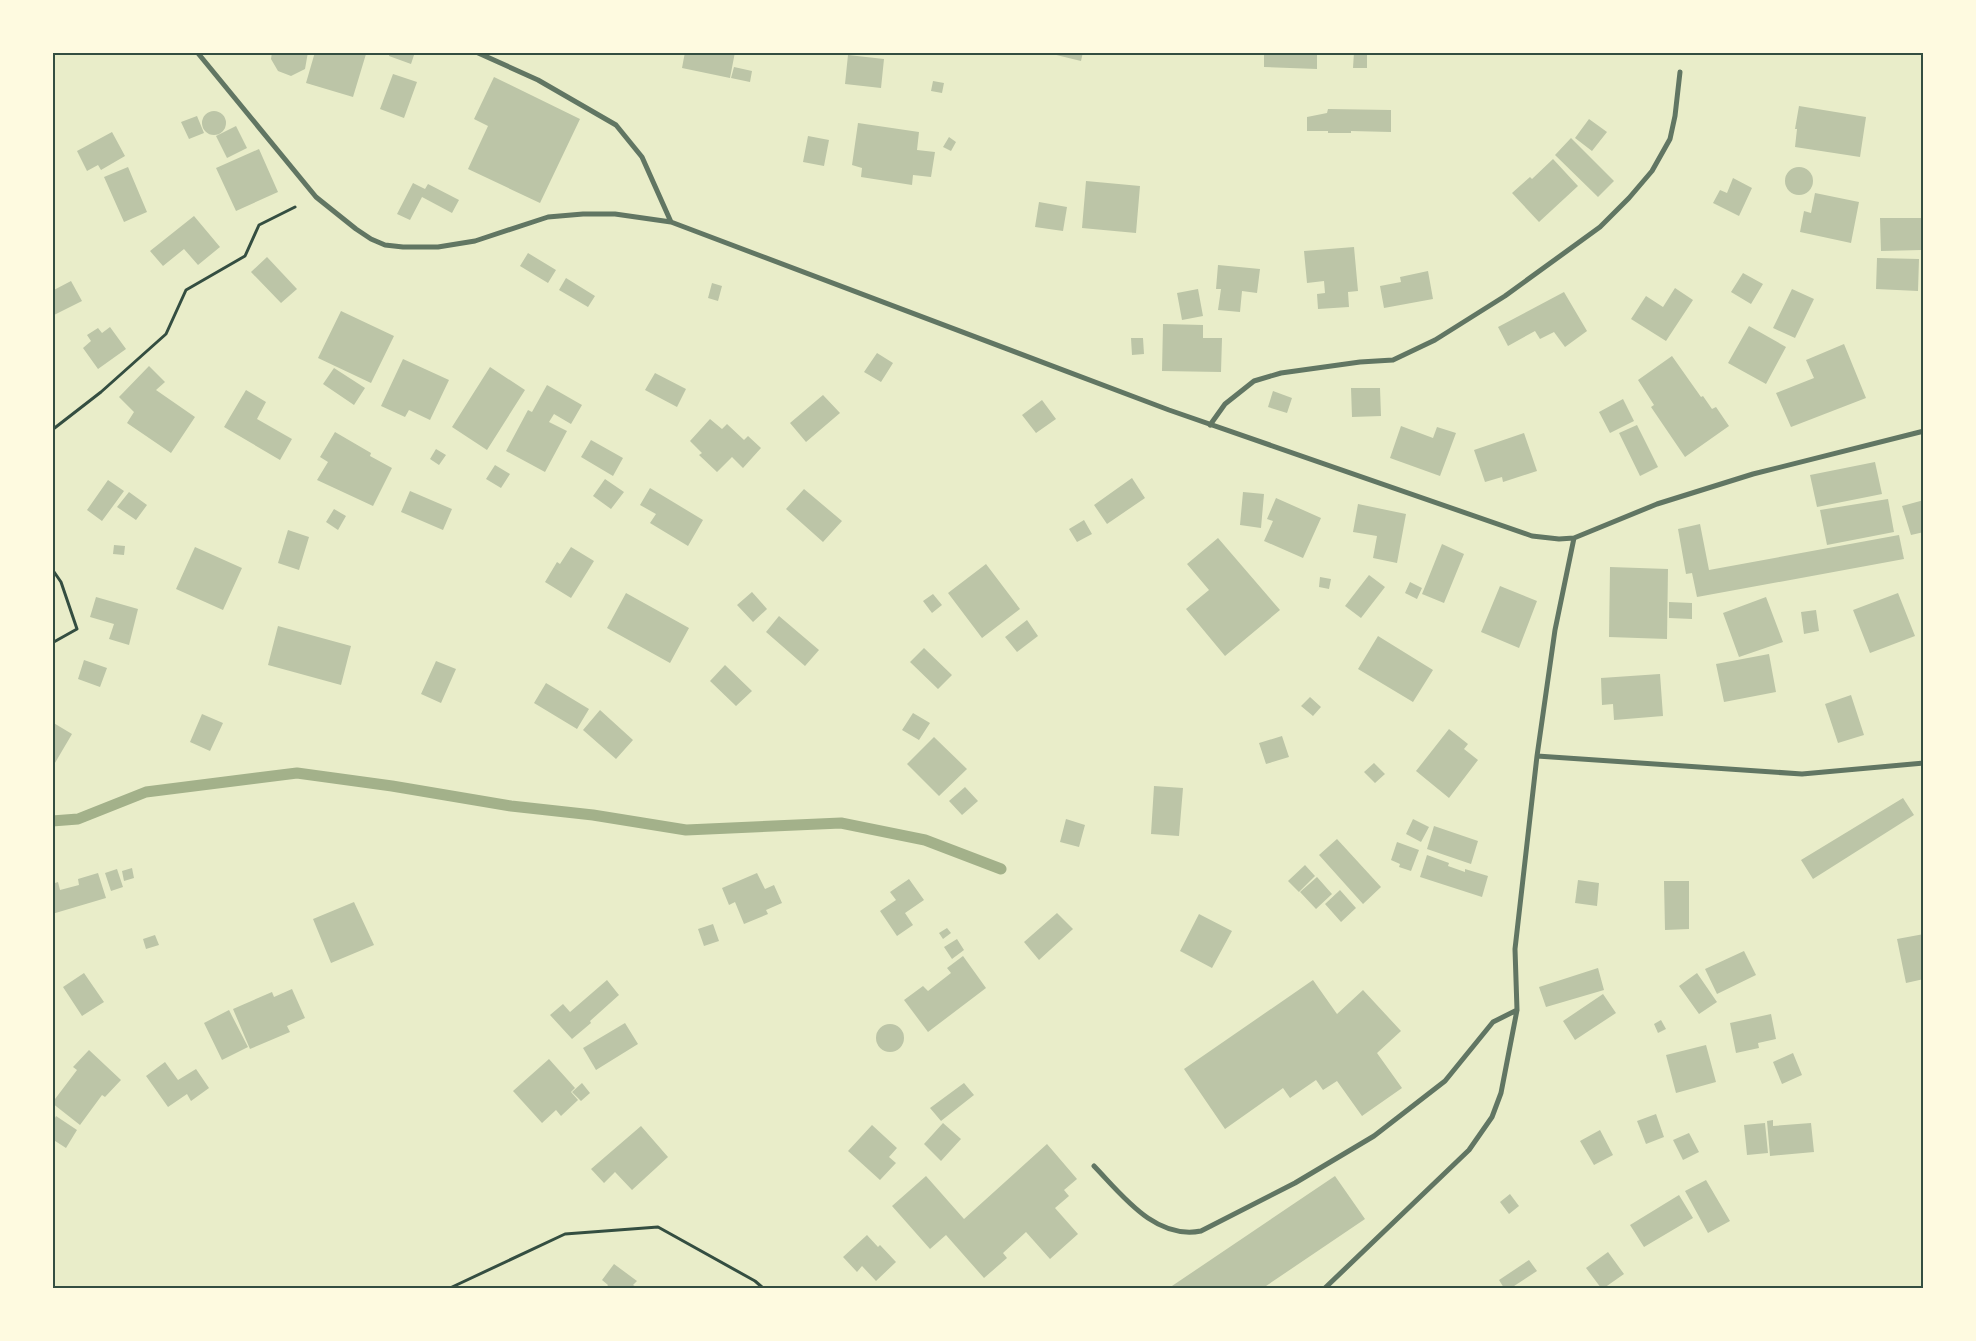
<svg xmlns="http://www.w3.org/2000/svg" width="1976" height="1341" viewBox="0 0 1976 1341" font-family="Manrope,sans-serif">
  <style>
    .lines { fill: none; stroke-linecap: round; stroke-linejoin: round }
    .stream { stroke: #a3b18a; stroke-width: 11 }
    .building { fill: #bcc5a7 }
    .path { stroke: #344e41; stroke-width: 3 }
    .minor { stroke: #617663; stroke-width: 5 }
    .neatline { fill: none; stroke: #344e41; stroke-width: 2 }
  </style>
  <rect width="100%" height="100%" fill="#e9edc9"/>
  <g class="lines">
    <path class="stream" d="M52 821 78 819 146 792 297 773 392 786 511 806 593 815 686 830 841 823 925 840 1001 869"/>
  </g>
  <path class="building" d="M272 52H308L305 69 291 76 278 71 271 59Z
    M315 52H360L366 54 353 97 306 83Z
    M390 52H415L411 64 389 56Z
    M685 52H735L730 78 682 68Z
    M1044 52H1083L1081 61Z
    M1264 52H1317V69L1264 67Z
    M1354 52H1367V68H1353Z
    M848 55 884 59 881 88 845 84Z
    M734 67 752 71 750 82 731 78Z
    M393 74 417 82 404 118 380 109Z
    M494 77 580 119 540 203 468 169 488 126 474 119Z
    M933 81 944 83 942 93 931 91Z
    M1799 106 1866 117 1860 157 1795 147 1797 129H1795Z
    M1328 109 1391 110V132L1351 131V133H1328V131H1307V117L1327 113Z
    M202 123a12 12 0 1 1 24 0a12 12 0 1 1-24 0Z
    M197 116 204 133 189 139 181 122Z
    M1589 119 1607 132 1592 151 1575 138Z
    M858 123 919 132 917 150 935 152 931 177 913 175 912 185 861 177 862 168 852 165Z
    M236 126 247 148 227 158 216 136Z
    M112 132 125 156 101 170 98 165 87 171 77 151Z
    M808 136 829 140 824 166 803 162Z
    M949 137 956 142 951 151 943 147Z
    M1571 138 1614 181 1598 197 1555 155Z
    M259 149 278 192 236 211 216 168Z
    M1553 159 1578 186 1539 222 1512 193 1530 177 1532 179Z
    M128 167 147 212 124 222 104 177Z
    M1785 181a14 14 0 1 1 28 0a14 14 0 1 1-28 0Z
    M1733 178 1752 188 1739 216 1713 203 1720 190 1727 193Z
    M1086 181 1140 186 1136 233 1082 228Z
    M413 183 425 189 428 184 459 200 452 213 422 197 410 220 397 214Z
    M1815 193 1859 202 1851 243 1800 232 1804 211 1811 213Z
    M1039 202 1067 207 1063 231 1035 227Z
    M194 216 220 247 198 265 184 249 163 266 150 251Z
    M1880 218H1921V250L1881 251Z
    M1354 247 1358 291 1348 292 1349 307 1318 309 1317 294 1325 293 1324 281 1307 283 1304 251Z
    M528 253 556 270 548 283 520 266Z
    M267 257 297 289 281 303 251 272Z
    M1877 258 1919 259 1918 291 1876 289Z
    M1218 265 1260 269 1257 293 1242 291 1240 312 1218 310 1221 289H1216Z
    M1428 271 1433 299 1384 308 1380 286 1401 282 1400 277Z
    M1743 273 1763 284 1751 304 1731 292Z
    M566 278 595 296 588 307 559 290Z
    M71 281 82 301 52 316V291Z
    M712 283 722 286 718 301 708 298Z
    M1675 288 1693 300 1666 341 1631 319 1646 296 1663 307Z
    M1198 289 1203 316 1182 320 1177 293Z
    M1792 289 1814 299 1795 338 1773 328Z
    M1564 292 1587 331 1565 347 1554 332 1540 339 1535 331 1508 346 1498 327Z
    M341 311 394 336 371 383 318 358Z
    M1163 324 1203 325V338H1222L1221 372 1162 371Z
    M1749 326 1786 347 1766 384 1728 363Z
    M110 327 126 349 98 369 83 348 91 341 87 335 98 328 102 333Z
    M1131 338H1143L1144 354 1132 355Z
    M1844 344 1866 398 1791 427 1776 393 1814 378 1806 360Z
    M877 353 893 363 881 382 864 372Z
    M1672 356 1701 397 1703 396 1712 409 1716 407 1729 426 1685 457 1651 407 1654 405 1638 380Z
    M403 359 449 380 430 420 409 410 405 417 381 406Z
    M149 366 165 382 156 390 195 417 171 453 127 423 134 412 119 397Z
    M490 367 525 390 487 450 452 427Z
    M334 368 365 388 354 405 323 384Z
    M655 373 686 389 677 407 645 390Z
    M547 385 582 405 571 424 554 414 549 422 567 431 545 472 506 451 528 410 532 412Z
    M1351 388H1380L1381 416 1352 417Z
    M246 390 266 402 257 419 292 439 280 460 224 427Z
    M1273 391 1292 398 1287 413 1268 407Z
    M823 395 840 413 806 442 790 423Z
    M1623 399 1634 421 1610 433 1599 412Z
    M1042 400 1056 419 1036 433 1022 415Z
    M710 419 722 429 727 424 744 440 748 436 761 448 743 468 732 457 717 472 699 455 702 453 690 441Z
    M1637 425 1658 467 1640 476 1619 433Z
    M1401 426 1433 438 1437 427 1456 433 1440 476 1390 458Z
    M335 432 371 453 370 456 392 468 373 506 317 480 328 462 320 457Z
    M1524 433 1537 471 1503 482 1502 477 1485 482 1474 450Z
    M591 440 623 458 613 476 581 457Z
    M436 449 446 455 439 465 430 459Z
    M1875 462 1882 494 1817 507 1810 475Z
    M495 465 510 474 501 488 486 479Z
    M1132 478 1145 498 1107 524 1094 505Z
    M605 479 624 492 611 509 593 496Z
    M108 480 124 491 102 521 87 510Z
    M650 488 703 520 688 546 650 523 656 514 640 505Z
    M804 489 842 521 823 542 786 509Z
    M410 491 452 509 443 530 401 512Z
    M129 492 147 505 136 520 117 507Z
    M1243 492 1264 494 1261 528 1240 525Z
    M1276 498 1321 518 1303 558 1264 541 1273 521 1267 519Z
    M1888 499 1894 532 1827 545 1820 510Z
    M1924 500V532L1911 535 1902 506Z
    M1358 504 1406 514 1397 563 1373 558 1377 536 1353 532Z
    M334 509 346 516 338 530 326 522Z
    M1084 520 1092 534 1077 542 1069 529Z
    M1700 524 1709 570 1899 535 1904 559 1697 597 1692 573 1686 574 1678 529Z
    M288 530 309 537 299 570 278 563Z
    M1218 538 1280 610 1225 656 1186 609 1209 590 1187 564Z
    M1442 544 1464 554 1444 603 1422 594Z
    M114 545 125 546 124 555 113 554Z
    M195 547 242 568 223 610 176 589Z
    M571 547 594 561 571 598 545 582 557 562 560 564Z
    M986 564 1020 609 982 638 948 593Z
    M1610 567 1668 569 1667 639 1609 637Z
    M1369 575 1385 587 1361 618 1345 606Z
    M1320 577 1331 579 1329 589 1319 587Z
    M1410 582 1422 588 1417 599 1405 593Z
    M1500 586 1537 601 1519 648 1481 632Z
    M752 592 767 609 753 622 737 605Z
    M626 593 689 628 670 663 607 628Z
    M1898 593 1915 636 1870 653 1853 610Z
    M933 594 942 605 932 613 923 601Z
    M96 597 138 609 129 645 109 639 114 624 90 617Z
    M1766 597 1783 642 1739 657 1723 613Z
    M1669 602 1692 603V619L1669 618Z
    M1816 610 1819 631 1804 634 1801 612Z
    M779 616 819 650 805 666 766 632Z
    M1027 620 1038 636 1017 652 1005 637Z
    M278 626 351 646 341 685 268 665Z
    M1378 636 1433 670 1413 702 1358 669Z
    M924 648 952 675 938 689 910 662Z
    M1769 654 1776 692 1724 702 1716 664Z
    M84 660 107 668 100 687 78 679Z
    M436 661 456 669 441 703 421 694Z
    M725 665 752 691 736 706 710 681Z
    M1660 674 1663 716 1614 720 1613 704 1602 705 1601 678Z
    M546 683 589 709 577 729 534 703Z
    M1851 695 1864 735 1838 743 1825 704Z
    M1310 697 1321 707 1313 716 1301 706Z
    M600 710 633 740 616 759 583 730Z
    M913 713 930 723 919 740 902 730Z
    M202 714 223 723 210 751 190 742Z
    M52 722 72 734 52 768Z
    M1449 729 1468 744 1464 749 1478 760 1449 798 1416 771Z
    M1282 736 1289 757 1266 764 1259 743Z
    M934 737 967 769 939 796 907 764Z
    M1374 763 1385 774 1375 783 1364 772Z
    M1154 786 1183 788 1179 836 1151 834Z
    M965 787 978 801 962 815 949 801Z
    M1903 798 1914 815 1813 879 1801 860Z
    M1066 819 1085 825 1079 847 1060 842Z
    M1413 819 1429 827 1421 842 1406 834Z
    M1434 826 1478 841 1471 864 1427 849Z
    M1337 839 1381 887 1363 904 1319 855Z
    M1397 842 1419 850 1411 871 1399 867 1400 864 1391 860Z
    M1427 855 1449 863 1448 866 1465 872V869L1488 876 1482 897 1420 877Z
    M1305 865 1315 876 1299 892 1288 881Z
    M132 868 134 878 124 881 122 871Z
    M117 869 123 887 111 891 105 873Z
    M98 873 106 898 52 914V884L58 882 60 890 79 885 78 879Z
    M757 873 765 889 774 885 782 903 766 910 768 914 744 924 735 902 729 905 722 888Z
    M1317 877 1332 894 1316 909 1300 892Z
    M909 879 924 900 905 913 913 925 897 936 880 911 896 900 890 892Z
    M1578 880 1599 883 1597 906 1575 903Z
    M1664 881H1689V929L1665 930Z
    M1340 890 1356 908 1341 922 1325 904Z
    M354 902 374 945 331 963 313 919Z
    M1057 913 1073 929 1039 960 1024 942Z
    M1199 914 1232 931 1212 968 1180 951Z
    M713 924 719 941 704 946 698 929Z
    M947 928 951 933 943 939 939 933Z
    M1924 934V979L1906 983 1897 939Z
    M155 935 159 945 146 949 143 939Z
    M957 939 964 950 952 959 944 947Z
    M1744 951 1756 975 1717 994 1705 969Z
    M963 956 986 988 928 1032 904 1000 923 986 928 991 951 973 947 968Z
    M1598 968 1604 990 1546 1007 1539 987Z
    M84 973 104 1002 82 1016 63 987Z
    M1697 973 1717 1002 1699 1014 1679 986Z
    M607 980 619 995 590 1021 591 1023 572 1039 550 1015 563 1004 570 1012Z
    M1313 980 1337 1014 1363 990 1401 1031 1377 1053 1402 1088 1362 1116 1337 1081 1323 1090 1316 1080 1290 1098 1283 1088 1225 1129 1184 1069Z
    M292 989 305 1018 287 1026 290 1032 250 1049 233 1009 272 992 274 997Z
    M1603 994 1616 1013 1575 1040 1563 1021Z
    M229 1010 248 1047 222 1060 204 1023Z
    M1771 1014 1776 1039 1758 1043 1759 1048 1736 1053 1730 1023Z
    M1661 1020 1666 1029 1658 1033 1654 1024Z
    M625 1023 638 1044 596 1070 583 1048Z
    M876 1038a14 14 0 1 1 28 0a14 14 0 1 1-28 0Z
    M1706 1045 1716 1082 1676 1093 1666 1055Z
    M89 1050 121 1080 105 1097 102 1095 80 1125 52 1103 77 1070 73 1067Z
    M1793 1053 1802 1075 1782 1084 1773 1062Z
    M549 1059 575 1088 571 1092 578 1100 561 1116 556 1110 542 1123 513 1091Z
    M165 1062 178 1080 196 1069 209 1088 191 1101 187 1094 168 1107 146 1076Z
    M582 1083 590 1093 581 1101 572 1092Z
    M964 1083 974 1095 941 1121 930 1108Z
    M1656 1114 1664 1137 1646 1144 1637 1121Z
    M56 1116 77 1130 66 1148 52 1139V1117L55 1118Z
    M1773 1120V1126L1811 1123 1814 1152 1770 1156 1767 1121Z
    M943 1123 961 1139 941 1161 924 1144Z
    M1765 1123 1768 1153 1747 1155 1744 1125Z
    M872 1125 897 1148 889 1157 896 1163 880 1180 848 1151Z
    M641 1126 668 1157 632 1190 615 1172 604 1183 591 1169Z
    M1600 1130 1613 1155 1594 1165 1580 1141Z
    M1689 1133 1699 1152 1683 1160 1673 1140Z
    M1047 1144 1077 1179 1064 1190 1069 1196 1055 1208 1078 1234 1050 1259 1026 1232 1003 1253 1007 1258 984 1278 946 1235 930 1249 892 1206 926 1176 964 1219Z
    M1335 1176 1365 1219 1263 1288H1169Z
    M1706 1180 1730 1221 1708 1233 1685 1191Z
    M1510 1194 1519 1206 1509 1214 1500 1202Z
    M1679 1195 1693 1218 1644 1247 1630 1225Z
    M867 1235 878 1247 880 1245 896 1262 876 1281 862 1266 857 1272 843 1257Z
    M1608 1252 1624 1274 1604 1288H1601L1586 1268Z
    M1529 1260 1537 1271 1511 1288H1504L1499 1280Z
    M614 1264 637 1281 633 1285 638 1288H606L608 1285 602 1280Z"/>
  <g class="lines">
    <path class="path" d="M52 430 101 392 166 334 186 290 245 256 259 225 295 207
      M52 569 61 582 77 629 52 643
      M450 1288 565 1234 658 1227 755 1281 763 1288"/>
    <path class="minor" d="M197 52 316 197 356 229 371 239 385 245 403 247H438L475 241 548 217 583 214H615L671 222 1169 410 1532 536 1559 539 1574 538 1657 504 1753 474 1924 431
      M476 52 538 80 616 125 642 157 671 222
      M1210 425 1225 404 1254 381 1281 373 1360 362 1393 360 1435 340 1505 296 1600 227 1629 198 1652 171 1670 139 1675 116 1680 72
      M1537 756 1802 774 1924 763
      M1094 1166C1122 1195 1155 1240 1201 1231L1295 1183 1374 1136 1445 1081 1493 1022 1517 1010
      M1325 1288 1469 1150 1492 1117 1501 1093 1517 1010 1515 949 1537 756 1555 630 1574 538"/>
  </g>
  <rect width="1976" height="1341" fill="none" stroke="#fefae0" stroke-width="108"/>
  <rect x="54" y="54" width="1868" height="1233" class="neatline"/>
</svg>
